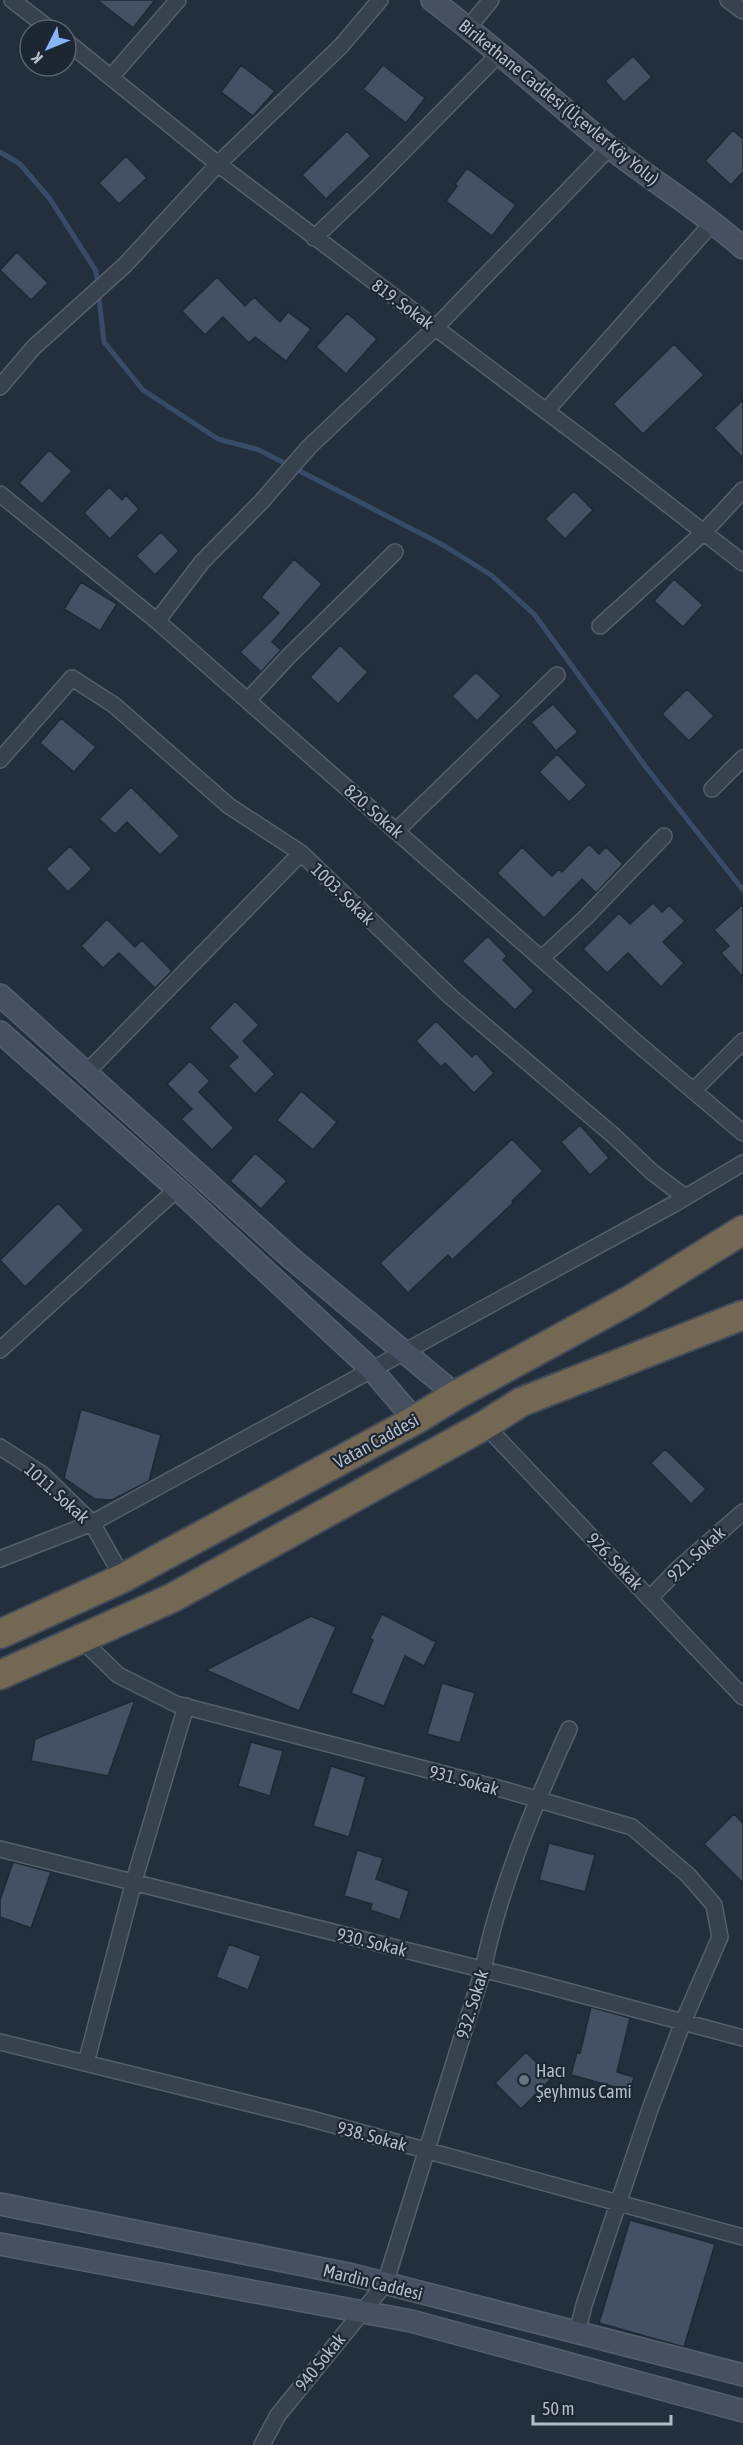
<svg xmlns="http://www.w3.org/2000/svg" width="743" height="2445" viewBox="0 0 743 2445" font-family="'Asap Condensed',sans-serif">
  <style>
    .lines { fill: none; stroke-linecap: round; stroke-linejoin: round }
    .stream { stroke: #394c67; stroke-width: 5 }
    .building { fill: #455162; stroke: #1f2835; stroke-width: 1.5 }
    .street-casing { stroke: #565f6c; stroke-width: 18 }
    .secondary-casing { stroke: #565f6c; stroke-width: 24 }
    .highway-casing { stroke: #434c59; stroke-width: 32 }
    .street { stroke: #38414e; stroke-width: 15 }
    .secondary { stroke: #465061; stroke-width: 21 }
    .highway { stroke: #746855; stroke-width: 28 }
    .worship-dot { fill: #6b7280; stroke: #1d2633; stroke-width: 2 }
    .labels { text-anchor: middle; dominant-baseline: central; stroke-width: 4.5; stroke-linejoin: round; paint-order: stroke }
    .street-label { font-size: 18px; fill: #b4bcc9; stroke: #1d2633 }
    .poi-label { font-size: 18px; fill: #b4bcc9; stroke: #1d2633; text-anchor: start }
  </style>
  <rect width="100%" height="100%" fill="#242f3e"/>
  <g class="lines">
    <path class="stream" d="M0 152 20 164 50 199 96 271 104 342 143 390 218 439 259 450 443 545 491 575 534 614 645 766 743 890"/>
  </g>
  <path class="building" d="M97 0H155L133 28Z
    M633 56 652 77 624 102 605 81Z
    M241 65 275 91 253 116 221 92Z
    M383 65 425 98 406 123 363 89Z
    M733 130 743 139V172L731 185 705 161Z
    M347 131 371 156 326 199 302 175Z
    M126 156 147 178 119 204 99 183Z
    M467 168 516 205 492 236 446 201 457 186 455 184Z
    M17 252 48 283 31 300 0 270Z
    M217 277 245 306 254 297 280 322 288 312 311 329 286 361 255 337 249 343 223 317 205 335 182 311Z
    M347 313 377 339 346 374 316 347Z
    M674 344 704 375 643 434 613 404Z
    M743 400V458L714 428Z
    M49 450 72 471 42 504 19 483Z
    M109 487 122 500 126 495 139 509 110 539 84 513Z
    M574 491 593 510 565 539 545 519Z
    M161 532 179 551 155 575 136 556Z
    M294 559 322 584 272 642 281 650 261 672 240 652 279 613 261 597Z
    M674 579 703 605 683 627 654 601Z
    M81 582 117 604 100 631 64 609Z
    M340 645 368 672 338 704 310 677Z
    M476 672 501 696 477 721 452 696Z
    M687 689 714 716 689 741 662 714Z
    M553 704 578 732 556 751 531 722Z
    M61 718 96 747 74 772 40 743Z
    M557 754 587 785 569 802 539 772Z
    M131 787 180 836 160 855 127 822 115 834 99 819Z
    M589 844 599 854 606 847 623 864 596 893 582 879 544 918 497 873 522 847 552 876 559 869 562 872Z
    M70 846 92 869 68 892 46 869Z
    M653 903 662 912 669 905 685 921 663 942 684 963 661 987 628 953 607 973 583 949 619 913 630 924Z
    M743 904V977L721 953 729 946 714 930Z
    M107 919 135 947 142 940 172 971 155 988 119 953 103 968 81 946Z
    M488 936 507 956 503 960 534 991 515 1010 462 961Z
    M235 1001 259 1025 243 1041 275 1074 255 1094 228 1066 238 1057 209 1028Z
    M436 1021 472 1057 476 1053 494 1073 474 1093 445 1063 441 1067 416 1041Z
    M190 1061 210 1081 199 1092 234 1128 212 1150 181 1119 192 1109 167 1084Z
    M301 1091 337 1122 313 1150 277 1120Z
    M580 1125 609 1158 590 1175 561 1142Z
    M512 1139 543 1171 512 1201 514 1202 452 1260 448 1255 408 1293 380 1263Z
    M255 1153 287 1181 261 1209 230 1181Z
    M58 1203 84 1230 25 1287 0 1260Z
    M81 1409 161 1435 149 1481 112 1500 95 1499 64 1478Z
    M665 1449 706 1489 691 1504 651 1463Z
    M382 1614 436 1642 424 1666 405 1656 384 1706 351 1693 373 1640 370 1638Z
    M311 1616 336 1627 299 1711 206 1670Z
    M442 1683 475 1693 460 1743 427 1734Z
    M135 1700 108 1776 31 1761 35 1739Z
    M251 1742 283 1751 270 1796 238 1786Z
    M331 1766 366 1777 349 1837 313 1826Z
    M734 1814 743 1823V1883L704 1844Z
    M549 1843 595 1855 585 1892 539 1880Z
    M357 1850 383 1858 376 1879 409 1891 400 1920 370 1910 372 1904 344 1896Z
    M13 1862 51 1872 31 1928 0 1917V1900Z
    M229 1944 261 1956 248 1990 216 1977Z
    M591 2007 630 2018 617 2072 634 2077 630 2091 571 2075 577 2052 580 2053Z
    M526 2052 552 2078 521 2109 495 2083Z
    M630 2220 715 2244 684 2347 599 2323Z"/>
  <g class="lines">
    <g class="street-casing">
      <path id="street" d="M12 0 51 30
        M728 0 743 11
        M468 28 491 0
        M66 41 218 164 607 457 743 563
        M111 77 178 0
        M314 238 377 178 500 53
        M0 387 34 347 125 265 218 164 341 46 380 0
        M546 411 713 222
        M0 494 157 621 637 1043 743 1133
        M157 621 202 562 262 501 309 447 436 327 610 147
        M600 626 703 533 743 490
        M248 700 289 656 395 552
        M0 760 72 678 114 705 229 806 301 853 451 997 614 1136 652 1172 685 1197
        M712 789 743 758
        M396 831 557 675
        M542 958 585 918 664 836
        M86 1073 301 853
        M693 1091 743 1041
        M0 1350 177 1189
        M485 1425 743 1697
        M0 1447 42 1474 92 1523 123 1578
        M0 1559 92 1523 674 1204 743 1163
        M650 1598 679 1568 743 1512
        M81 1639 118 1675 176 1704 505 1790 632 1827 688 1875 714 1905 720 1937 683 2022 650 2109 584 2305 577 2333
        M0 1849 537 1983 743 2038
        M0 2042 308 2118 743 2237
        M86 2063 134 1881 186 1706
        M262 2445 278 2415 385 2284 483 1970C500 1886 534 1806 569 1729"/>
    </g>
    <g class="secondary-casing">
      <path id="secondary" d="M432 0C493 46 549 97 608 146 652 181 701 210 743 248
        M0 995 291 1258 456 1395
        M0 1032 185 1196 372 1370 415 1420
        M0 2204 353 2275 743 2375
        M0 2244 411 2321 743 2411"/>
    </g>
    <g class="highway-casing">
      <path id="highway" d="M0 1634 123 1578 415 1420 456 1395 632 1299 743 1230
        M0 1675 172 1598 485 1425 521 1402 743 1315"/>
    </g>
    <use href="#street" class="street"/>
    <use href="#secondary" class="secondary"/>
    <use href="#highway" class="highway"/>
  </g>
  <circle class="worship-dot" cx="524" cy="2080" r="6"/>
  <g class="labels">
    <g class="street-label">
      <text transform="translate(559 102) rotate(39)">Birikethane Caddesi (Üçevler Köy Yolu)</text>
      <text transform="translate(403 304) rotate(36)">819. Sokak</text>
      <text transform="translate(374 811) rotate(41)">820. Sokak</text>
      <text transform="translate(343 894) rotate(44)">1003. Sokak</text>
      <text transform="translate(376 1441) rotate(-29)">Vatan Caddesi</text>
      <text transform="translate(57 1493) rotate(42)">1011. Sokak</text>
      <text transform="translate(696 1554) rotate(-43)">921. Sokak</text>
      <text transform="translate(615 1561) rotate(46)">926. Sokak</text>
      <text transform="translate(464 1780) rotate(15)">931. Sokak</text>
      <text transform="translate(372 1942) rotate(14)">930. Sokak</text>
      <text transform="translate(472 2004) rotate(-73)">932. Sokak</text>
      <text transform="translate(372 2136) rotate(15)">938. Sokak</text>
      <text transform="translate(373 2282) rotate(14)">Mardin Caddesi</text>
      <text transform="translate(320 2362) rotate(-51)">940 Sokak</text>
    </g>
    <g class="poi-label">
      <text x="536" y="2070">Hacı<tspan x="536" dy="21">Şeyhmus Cami</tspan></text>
    </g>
  </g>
  <g transform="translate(48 48) rotate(227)"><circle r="28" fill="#1d2633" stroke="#59626f" stroke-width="1.5"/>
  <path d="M0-4.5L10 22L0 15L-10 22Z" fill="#8ab4f8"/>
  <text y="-9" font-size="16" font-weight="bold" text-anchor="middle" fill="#b4bcc9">K</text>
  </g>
  <path d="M533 2415v9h138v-9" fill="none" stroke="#b4bcc9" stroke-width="3"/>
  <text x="542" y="2415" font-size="18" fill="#b4bcc9" stroke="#1d2633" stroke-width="4.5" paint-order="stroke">50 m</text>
</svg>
